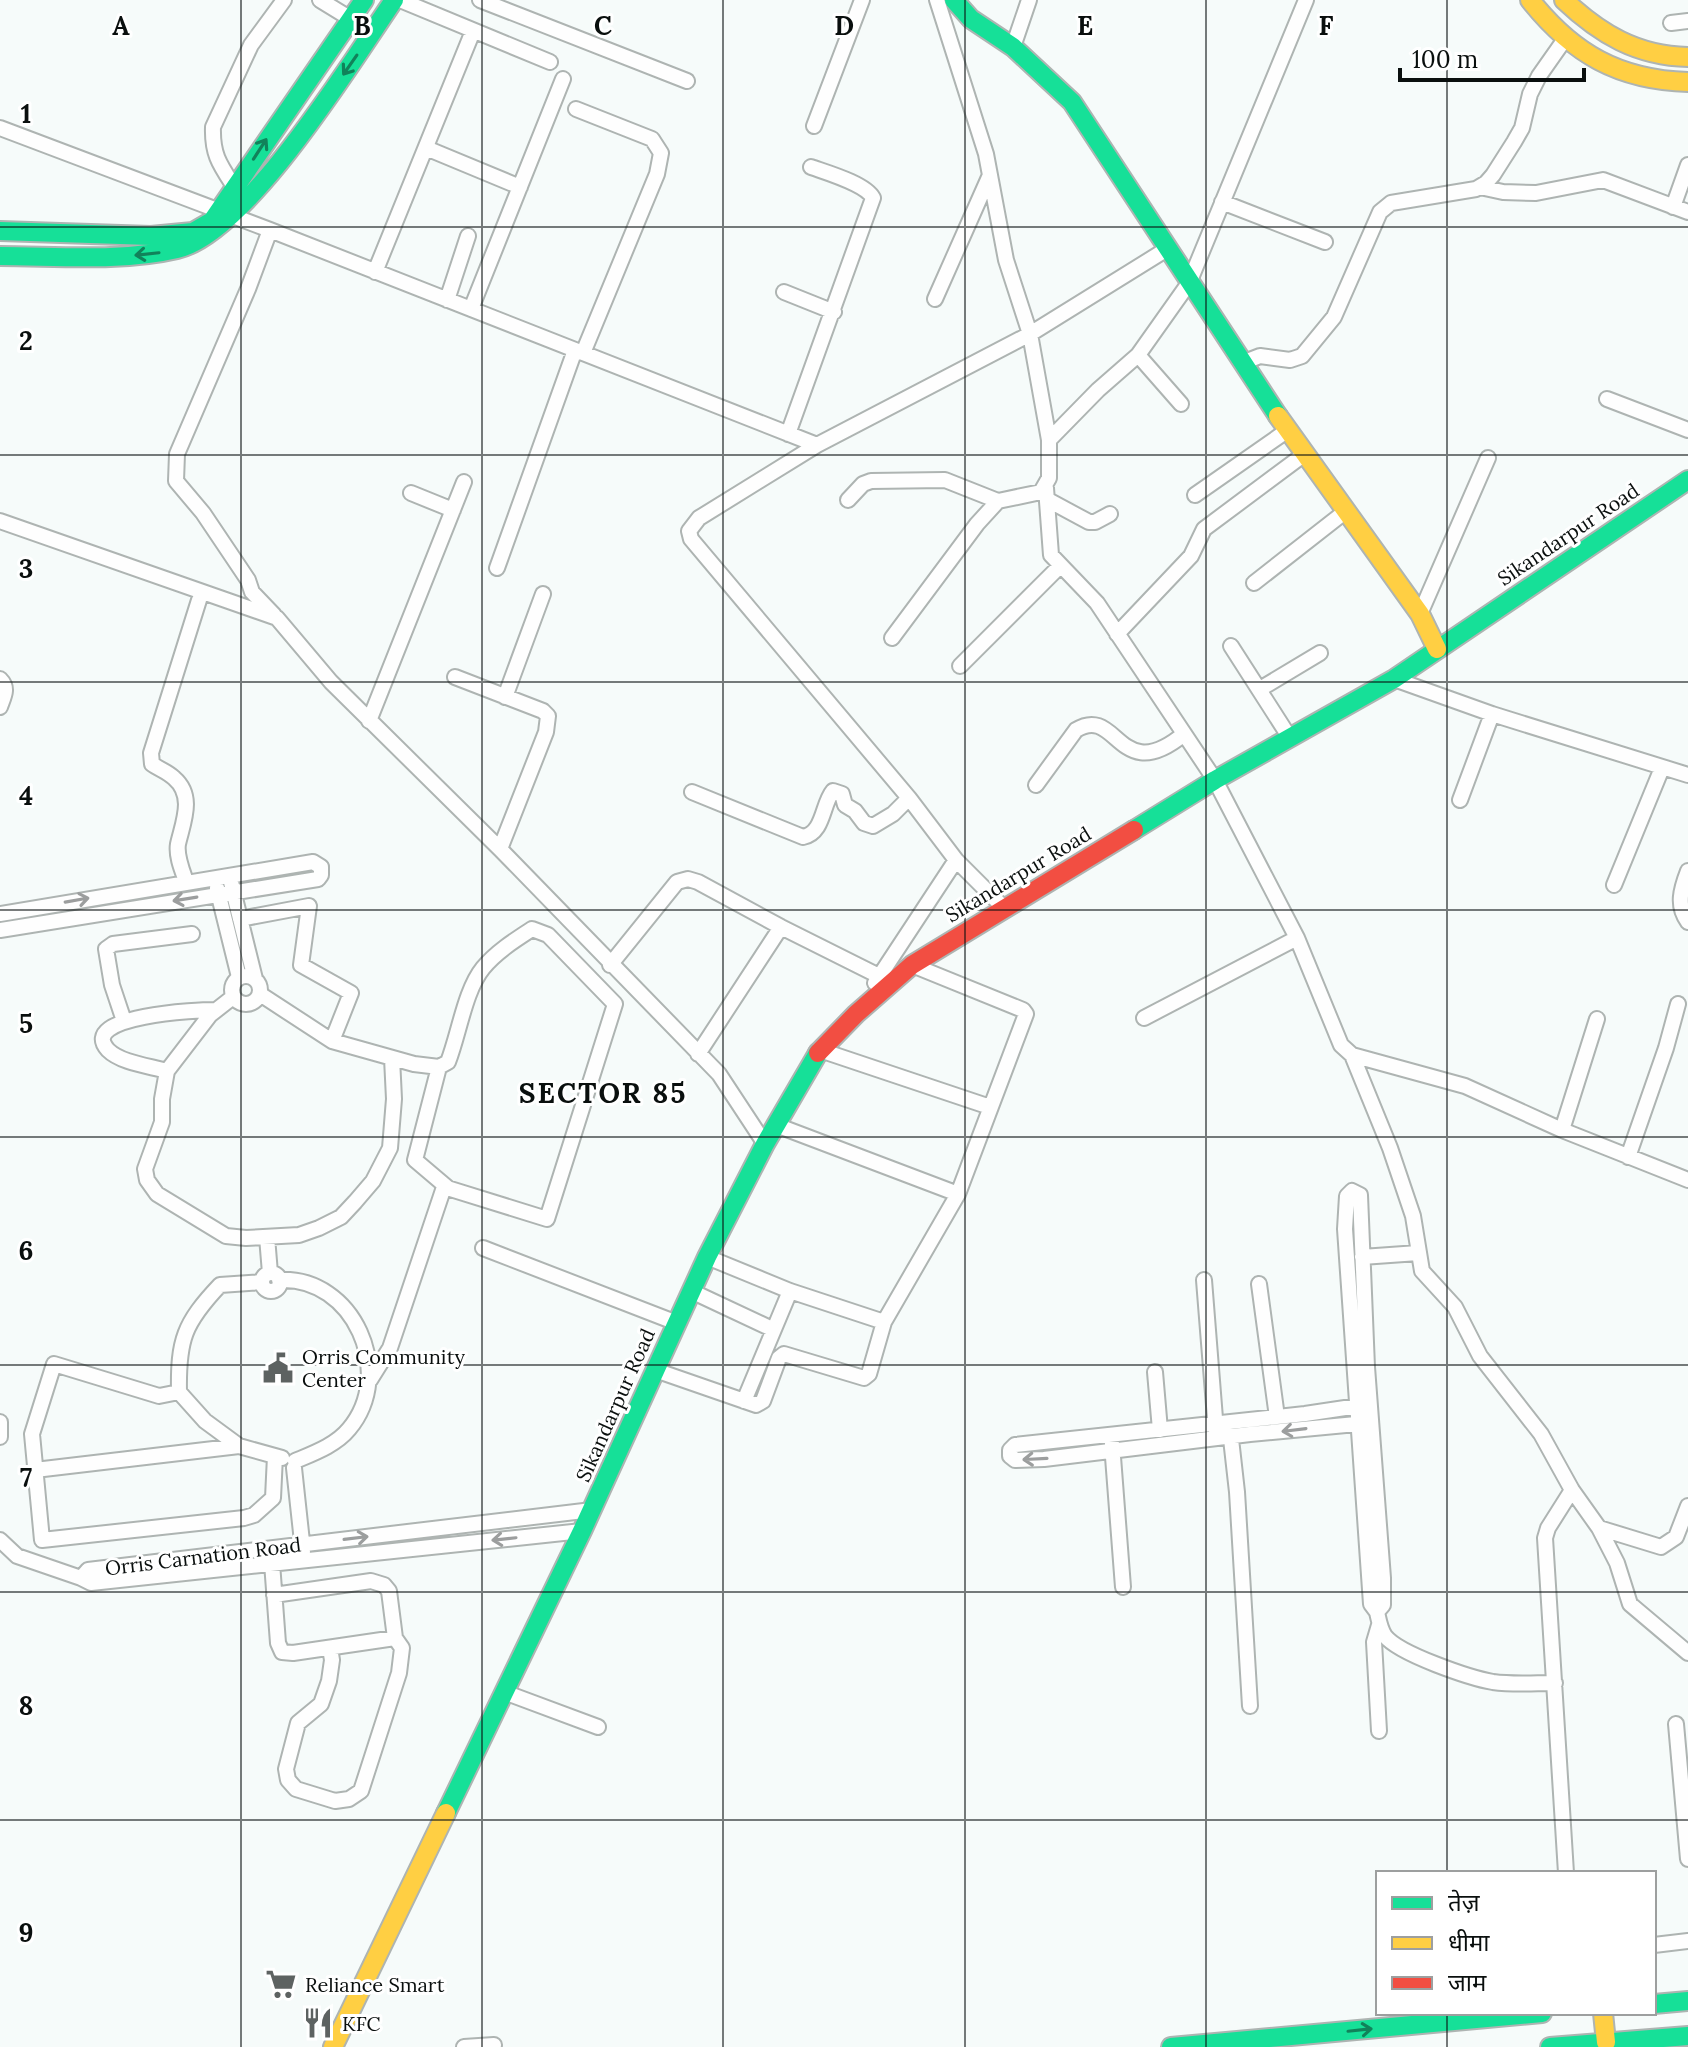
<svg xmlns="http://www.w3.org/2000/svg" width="1688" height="2047" viewBox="0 0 1688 2047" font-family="Lora,'Noto Sans Devanagari',serif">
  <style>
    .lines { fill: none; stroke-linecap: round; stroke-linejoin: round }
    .street-casing { stroke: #aeb4b2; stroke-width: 18 }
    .fast-casing { stroke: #aeb4b2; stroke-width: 22 }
    .slow-casing { stroke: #aeb4b2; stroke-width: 22 }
    .jam-casing { stroke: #aeb4b2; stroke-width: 22 }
    .street { stroke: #fefefe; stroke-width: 14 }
    .fast { stroke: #16e098; stroke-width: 18 }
    .slow { stroke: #ffcf43; stroke-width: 18 }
    .jam { stroke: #f24e42; stroke-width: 18 }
    .oneway { stroke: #11825a }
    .oneway2 { stroke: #9c9e9e }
    .grid { fill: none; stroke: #0a0f0e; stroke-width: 2; stroke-opacity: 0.55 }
    .labels { text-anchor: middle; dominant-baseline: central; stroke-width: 6; stroke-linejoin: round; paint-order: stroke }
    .street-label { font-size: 20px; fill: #0a0f0e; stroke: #fff }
    .poi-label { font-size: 20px; fill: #0a0f0e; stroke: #fff; text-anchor: start }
    .district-label { font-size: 28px; font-weight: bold; letter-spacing: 2px; fill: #0a0f0e; stroke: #fff }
    .grid-label { font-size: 26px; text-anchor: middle; font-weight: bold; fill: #0a0f0e; stroke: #fff; stroke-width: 6; stroke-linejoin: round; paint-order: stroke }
  </style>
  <rect width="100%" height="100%" fill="#f6fbfa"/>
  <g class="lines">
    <g class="street-casing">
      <path id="street" d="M320 0 351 19
        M400 0 550 62
        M480 0 687 81
        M1671 23 1688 21
        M1013 47 1029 0
        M576 109 652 139 661 153 657 174 583 353
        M814 126 862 0
        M0 128 270 230 817 445
        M426 148 520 187
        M1480 187 1503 192 1536 193 1603 180 1688 212
        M235 188C220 165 212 155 213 127L251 45 284 0
        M1222 202 1325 242
        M1673 207 1688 165
        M270 230 248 289 177 454 176 481 203 513 248 580 252 592 274 615
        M375 272 473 31
        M784 292 834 312
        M935 299 990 175
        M447 300 468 236
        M471 309 563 79
        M1138 355 1181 404
        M1242 363 1260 356 1290 360 1302 356 1334 317 1380 212 1391 203 1476 189 1486 183 1493 175 1514 142 1522 128 1530 94 1539 76 1565 39
        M1607 399 1688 430
        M788 434 873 198C866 184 828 173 811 167
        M1049 440 1098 390 1138 355 1189 283 1306 0
        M1046 488 1051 555 1097 603 1215 780 1297 938 1341 1045 1352 1055 1465 1086 1562 1130 1688 1180
        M411 493 453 510
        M1195 495 1288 430
        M848 500 863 484 871 481 945 480 998 501 1041 492 1049 478V440L1030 334 1006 260 986 154 937 0
        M1048 500 1089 522H1095L1110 514
        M0 521 277 618 331 682 500 849 719 1074 765 1144
        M497 568 575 350
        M1254 583 1346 511
        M1420 614 1488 458
        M1117 634 1191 556 1204 529 1306 453
        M892 638 977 524 998 501
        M1231 646 1290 738
        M960 666 1060 566
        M455 677 543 711 548 716 546 732 500 849
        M0 679C9 688 4 696 0 707
        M1394 679 1492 714 1688 775
        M1260 689 1320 653
        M505 697 543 594
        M369 721 464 482
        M1036 785 1076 730C1118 704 1118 788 1184 734
        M692 792 803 837C824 833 822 804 833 791L842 794 845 805 855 811 864 823 873 826 893 814 909 798
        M1460 800 1492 714
        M1688 871C1681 889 1676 906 1688 922
        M186 881C182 870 176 856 178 844 183 822 195 796 174 778 168 772 159 769 152 764L151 753 199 600
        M231 882 255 979
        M1614 885 1662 768
        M217 888 239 977
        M1004 908 956 860 909 798 691 539 689 531 699 518 817 445 1030 334 1167 249
        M0 914 313 862 321 867V875L318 879 0 930
        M240 919 309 906 301 965 351 993 332 1041
        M610 965 677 882 688 879 698 882 781 927 879 976
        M232 990a14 14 0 1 1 28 0a14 14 0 1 1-28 0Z
        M875 983 956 860
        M260 994 332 1041 414 1064 439 1067 448 1062C459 1034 465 990 483 968 496 952 515 940 532 929L548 935 615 1004 547 1219 444 1187 390 1348 370 1380
        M233 997 210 1015 167 1071 162 1099V1122L145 1169 147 1180 157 1194 226 1236 246 1238 299 1235 319 1228 341 1217 355 1202 373 1181 390 1148 394 1099 392 1058
        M1144 1018 1297 938
        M124 1021 112 985 106 949 113 944 192 934
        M820 1050 990 1107
        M698 1054 781 927
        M1352 1055 1390 1148 1413 1216 1422 1271 1455 1307 1480 1356 1541 1434 1572 1490 1599 1528 1617 1563 1630 1604 1688 1653
        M439 1067 415 1160 448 1188
        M167 1071C150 1066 121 1063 108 1050 76 1015 201 1010 215 1010
        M776 1125 958 1194
        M1562 1130 1597 1019
        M1628 1157 1666 1048 1678 1004
        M1352 1191 1360 1195 1367 1367 1383 1578V1605L1377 1612 1371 1604 1345 1229 1347 1196Z
        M267 1237 270 1273
        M483 1248 677 1323
        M707 1257 790 1291 884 1322
        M1362 1257 1418 1253
        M262 1282a9 9 0 1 1 18 0a9 9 0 1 1-18 0Z
        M279 1280C354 1276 396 1373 349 1429 336 1445 314 1453 295 1461
        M1204 1280 1216 1431
        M262 1282 220 1285C184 1323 178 1340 179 1392L159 1396 54 1364 32 1434 42 1540 244 1518 254 1515 273 1498 275 1456
        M1259 1284 1277 1417
        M691 1291 772 1329
        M655 1370 756 1405 763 1401 779 1358 784 1354 864 1378 869 1374 884 1322 958 1194 1026 1014 1023 1010 912 965
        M1155 1372 1160 1430
        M179 1392 205 1421 239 1446 282 1458
        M744 1401 790 1291
        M1365 1405 1305 1414 1015 1445 1010 1450V1456L1015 1460 1044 1459 1250 1434 1367 1423
        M0 1422V1437
        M1230 1430 1237 1492 1250 1706
        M1112 1444 1123 1587
        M294 1468 303 1551
        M35 1470 239 1446
        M1599 1528 1661 1547 1676 1537 1688 1506
        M582 1531 91 1583 81 1578 88 1570 592 1510
        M0 1540 17 1556 81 1578
        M272 1563 278 1643 282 1652 293 1653 395 1638 402 1648 399 1673 361 1791 349 1799 335 1801 296 1789 288 1780 286 1769 298 1723 321 1704 329 1681 332 1660 330 1648
        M274 1595 371 1581 384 1585 389 1591 395 1638
        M1377 1612C1379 1621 1380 1629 1385 1636 1399 1654 1470 1678 1493 1682 1514 1685 1535 1683 1555 1683
        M504 1692 598 1727
        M1676 1724 1688 1859
        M1379 1731 1374 1642 1379 1625
        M1566 1873 1545 1538 1548 1528 1572 1490
        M1654 1945 1688 1941
        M464 2047 494 2045"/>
    </g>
    <g class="fast-casing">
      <path id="fast" d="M954 0 971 19 1013 47 1072 102 1278 416
        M0 231 151 236 193 232 212 221 364 0
        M0 256C56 256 122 262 177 249 247 233 352 61 394 0
        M1134 830 1215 780 1394 679 1688 480
        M446 1813 582 1531 707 1257 765 1144 818 1053
        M1654 2004 1688 2001
        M1171 2047 1542 2013
        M1550 2047 1688 2036"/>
    </g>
    <g class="slow-casing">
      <path id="slow" d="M1530 0C1573 54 1619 80 1688 82
        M1564 0C1600 34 1637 56 1688 57
        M1278 416 1420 614 1437 649
        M1603 2013 1606 2042
        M333 2047 446 1813"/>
    </g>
    <g class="jam-casing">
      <path id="jam" d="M818 1053 856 1014 912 965 1134 830"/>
    </g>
    <use href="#street" class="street"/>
    <use href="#fast" class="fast"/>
    <use href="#slow" class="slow"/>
    <use href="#jam" class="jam"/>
  </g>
  <defs><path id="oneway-shaft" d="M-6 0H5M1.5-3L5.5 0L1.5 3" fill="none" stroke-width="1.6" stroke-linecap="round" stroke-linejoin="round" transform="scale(2)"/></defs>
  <g class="oneway">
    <use href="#oneway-shaft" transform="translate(350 65) rotate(125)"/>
    <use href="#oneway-shaft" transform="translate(260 149) rotate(-57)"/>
    <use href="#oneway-shaft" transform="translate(147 254) rotate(174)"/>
    <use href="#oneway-shaft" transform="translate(1360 2030) rotate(-6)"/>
  </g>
  <g class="oneway2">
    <use href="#oneway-shaft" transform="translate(185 899) rotate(171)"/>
    <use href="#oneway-shaft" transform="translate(77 900) rotate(-10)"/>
    <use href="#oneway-shaft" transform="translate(1294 1430) rotate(173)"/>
    <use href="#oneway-shaft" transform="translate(1035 1459) rotate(177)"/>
    <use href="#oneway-shaft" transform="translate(356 1538) rotate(-7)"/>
    <use href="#oneway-shaft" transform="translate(504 1539) rotate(174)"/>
  </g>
  <path class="grid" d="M241 0V2047M482 0V2047M723 0V2047M965 0V2047M1206 0V2047M1447 0V1873M0 227H1688M0 455H1688M0 682H1688M0 910H1688M0 1137H1688M0 1365H1688M0 1592H1688M0 1820H1688M1447 2013V2047"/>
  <defs>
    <g id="civic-bare" transform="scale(2.4)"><path d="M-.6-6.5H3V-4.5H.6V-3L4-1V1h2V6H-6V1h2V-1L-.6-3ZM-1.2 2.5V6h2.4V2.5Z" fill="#5d6261" stroke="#fff" stroke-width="2.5" paint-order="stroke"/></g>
    <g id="supermarket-bare" transform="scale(2.4)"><path d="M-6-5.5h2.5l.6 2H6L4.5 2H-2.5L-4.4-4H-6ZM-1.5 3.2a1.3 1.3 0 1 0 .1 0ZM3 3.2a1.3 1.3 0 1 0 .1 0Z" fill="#5d6261" stroke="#fff" stroke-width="2.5" paint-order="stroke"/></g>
    <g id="restaurant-bare" transform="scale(2.4)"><path d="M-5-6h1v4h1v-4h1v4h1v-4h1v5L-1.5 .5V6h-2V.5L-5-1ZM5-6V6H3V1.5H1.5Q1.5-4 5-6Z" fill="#5d6261" stroke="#fff" stroke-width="2.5" paint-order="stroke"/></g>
  </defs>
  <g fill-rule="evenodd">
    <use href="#civic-bare" x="278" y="1368"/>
    <use href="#supermarket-bare" x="281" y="1984"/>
    <use href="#restaurant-bare" x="318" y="2023"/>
  </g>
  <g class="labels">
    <g class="street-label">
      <text transform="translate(1568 534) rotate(-34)">Sikandarpur Road</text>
      <text transform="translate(1018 874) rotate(-31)">Sikandarpur Road</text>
      <text transform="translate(615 1405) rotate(-66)">Sikandarpur Road</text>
      <text transform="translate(203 1556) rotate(-7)">Orris Carnation Road</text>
    </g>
    <g class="poi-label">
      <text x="302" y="1356">Orris Community<tspan x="302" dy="23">Center</tspan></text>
      <text x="305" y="1984">Reliance Smart</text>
      <text x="342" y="2023">KFC</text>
    </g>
    <g class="district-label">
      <text x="603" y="1093">SECTOR 85</text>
    </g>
  </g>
  <g class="grid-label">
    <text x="121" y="35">A</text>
    <text x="362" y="35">B</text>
    <text x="603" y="35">C</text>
    <text x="844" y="35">D</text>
    <text x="1085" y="35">E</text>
    <text x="1326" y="35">F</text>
    <text x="26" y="123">1</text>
    <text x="26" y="350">2</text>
    <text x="26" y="578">3</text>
    <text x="26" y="805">4</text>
    <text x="26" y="1033">5</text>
    <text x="26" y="1260">6</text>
    <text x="26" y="1487">7</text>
    <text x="26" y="1715">8</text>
    <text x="26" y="1942">9</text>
  </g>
  <rect x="1376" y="1871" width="280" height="144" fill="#ffffff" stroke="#9d9f9f" stroke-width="2"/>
  <rect x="1392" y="1897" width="40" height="12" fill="#16e098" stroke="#9d9f9f" stroke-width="2"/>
  <text x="1448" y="1911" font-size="24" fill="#0a0f0e">तेज़</text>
  <rect x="1392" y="1937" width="40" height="12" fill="#ffcf43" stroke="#9d9f9f" stroke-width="2"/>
  <text x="1448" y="1951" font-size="24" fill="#0a0f0e">धीमा</text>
  <rect x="1392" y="1977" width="40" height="12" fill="#f24e42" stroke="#9d9f9f" stroke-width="2"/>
  <text x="1448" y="1991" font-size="24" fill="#0a0f0e">जाम</text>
  <path d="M1400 68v12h184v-12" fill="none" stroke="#0a0f0e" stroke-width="4"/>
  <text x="1412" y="68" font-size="24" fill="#0a0f0e" stroke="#ffffff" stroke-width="6" paint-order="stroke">100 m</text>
</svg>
